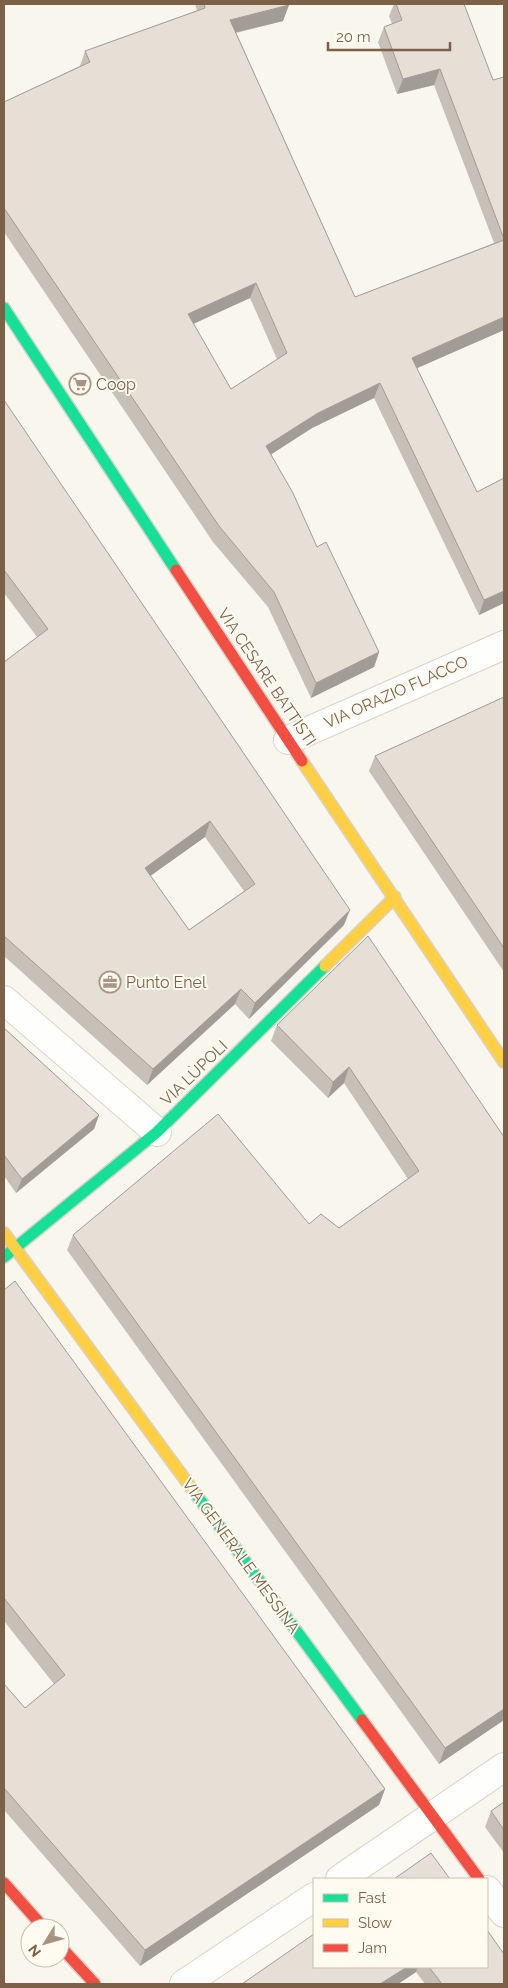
<svg xmlns="http://www.w3.org/2000/svg" width="508" height="1988" viewBox="0 0 508 1988" font-family="Raleway,sans-serif">
  <style>
    .lines { fill: none; stroke-linecap: round; stroke-linejoin: round }
    .street-casing { stroke: #d9d3cc; stroke-width: 30 }
    .fast-casing { stroke: #d8d2c8; stroke-width: 14 }
    .slow-casing { stroke: #d8d2c8; stroke-width: 14 }
    .jam-casing { stroke: #d8d2c8; stroke-width: 14 }
    .street { stroke: #fefefc; stroke-width: 28 }
    .fast { stroke: #16e098; stroke-width: 11 }
    .slow { stroke: #ffcf43; stroke-width: 11 }
    .jam { stroke: #f24e42; stroke-width: 11 }
    .wall { fill: #c6c0b7; fill-rule: evenodd }
    .shaded-wall { fill: #a19c95 }
    .building { fill: #e6dfd5; stroke: #a19c95; fill-rule: evenodd }
    .labels { text-anchor: middle; dominant-baseline: central; stroke-width: 4; stroke-linejoin: round; paint-order: stroke }
    .poi-label { font-size: 16px; fill: #7d6048; stroke: #fffbf1; text-anchor: start }
    .street-label { font-size: 16px; fill: #7d6048; stroke: #fffbf1 }
  </style>
  <rect width="100%" height="100%" fill="#f9f6ee"/>
  <g class="lines">
    <g class="street-casing">
      <path id="street" d="M288 740 504 645
        M4 1000 157 1132
        M340 1879 504 1767
        M487 1890 504 1913
        M184 1984 314 1897"/>
    </g>
    <g class="fast-casing">
      <path id="fast" d="M4 308 176 570
        M4 1257 157 1132 325 966
        M195 1493 362 1720"/>
    </g>
    <g class="slow-casing">
      <path id="slow" d="M302 761 504 1062
        M325 966 395 897
        M4 1233 195 1493"/>
    </g>
    <g class="jam-casing">
      <path id="jam" d="M176 570 302 761
        M362 1720 479 1879
        M4 1883 44 1928
        M60 1946 95 1984"/>
    </g>
    <use href="#street" class="street"/>
    <use href="#fast" class="fast"/>
    <use href="#slow" class="slow"/>
    <use href="#jam" class="jam"/>
  </g>
  <path class="wall" d="M195 4H289L283 21 236 33 355 297 494 243 434 85 397 94 378 42 384 27 392 24 389 16 394 4H396L493 80 504 77V330L417 368 477 492 504 478V603L479 615 374 398 312 428 271 454 317 547 379 652 374 667 311 698 268 607 213 542 4 232V102L80 66 85 51 197 11ZM250 298 277 359 231 389 193 324Z
    M4 400 344 925 249 1019 235 1004 147 1085 4 956V662L37 637 4 593ZM205 837 244 891 189 930 150 876Z
    M504 697V972L369 771 375 756Z
    M277 1025 504 1137V1720L439 1764 67 1250 73 1235 309 1224 339 1228 408 1179 344 1083 328 1098 271 1041Z
    M4 1028 99 1115 94 1129 16 1193 4 1176Z
    M4 1290 385 1789 379 1805 140 1966 4 1810V1684L25 1708 54 1684 4 1621Z
    M504 1802V1853L485 1827 491 1811Z
    M314 1967H487L504 1984H425L416 1972 398 1984H242Z"/>
  <path class="shaded-wall" d="M289 5 283 21 225 35 230 20Z
    M440 69 434 85 397 94 403 79Z
    M256 283 250 298 182 329 188 314Z
    M504 317V330L406 373 412 358Z
    M380 383 374 398 312 428 261 461 266 446 318 413Z
    M504 591V603L479 615 484 600Z
    M379 652 374 667 311 698 316 683Z
    M210 821 205 837 139 884 145 868Z
    M350 910 344 925 249 1019 255 1003Z
    M241 989 235 1004 147 1085 153 1069Z
    M349 1067 344 1083 328 1098 333 1082Z
    M99 1115 94 1129 16 1193 22 1179Z
    M504 1709V1720L439 1764 445 1748Z
    M385 1789 379 1805 140 1966 145 1950Z
    M407 1967H418L416 1972 398 1984H380Z"/>
  <path class="building" d="M204 4H289V5L230 20 355 297 504 240V317L412 358 477 492 504 478V591L484 600 380 383 318 413 266 446 293 493 317 547 326 542 379 652 316 683 274 592 219 526 4 208V102L90 62 85 51 205 8ZM256 283 287 353 231 389 188 314Z
    M396 4H464L493 80 504 77V239L440 69 403 79 384 27 402 20Z
    M4 400 350 910 255 1003 241 989 153 1069 4 936V662L48 629 4 570ZM210 821 255 884 189 930 145 868Z
    M504 697V948L375 756Z
    M368 936 504 1137V1709L445 1748 73 1235 218 1114 309 1224 321 1214 339 1228 419 1171 349 1067 333 1082 277 1025Z
    M4 1028 99 1115 22 1179 4 1155Z
    M15 1281 385 1789 145 1950 4 1788V1684L25 1708 65 1675 4 1598V1290Z
    M504 1802V1830L491 1811Z
    M431 1853 450 1879H394Z
    M487 1930 504 1954V1984H442L429 1967H487Z
    M314 1934V1967H407L380 1984H242Z"/>
  <defs>
    <g id="supermarket-ring" transform="scale(1.125)"><circle r="9.5" fill="#fffbf1" stroke="#a89482" stroke-width="1.5"/><path d="M-6-5.5h2.5l.6 2H6L4.5 2H-2.5L-4.4-4H-6ZM-1.5 3.2a1.3 1.3 0 1 0 .1 0ZM3 3.2a1.3 1.3 0 1 0 .1 0Z" fill="#a89482"/></g>
    <g id="office-ring" transform="scale(1.125)"><circle r="9.5" fill="#fffbf1" stroke="#a89482" stroke-width="1.5"/><path d="M-6-3h4V-5.5h4V-3h4V5H-6ZM-1-4.5V-3h2v-1.5ZM-6 0V1H6V0Z" fill="#a89482"/></g>
  </defs>
  <g fill-rule="evenodd">
    <use href="#supermarket-ring" x="80" y="384"/>
    <use href="#office-ring" x="110" y="982"/>
  </g>
  <g class="labels">
    <g class="poi-label">
      <text x="96" y="384">Coop</text>
      <text x="126" y="982">Punto Enel</text>
    </g>
    <g class="street-label">
      <text transform="translate(267 677) rotate(56)">VIA CESARE BATTISTI</text>
      <text transform="translate(396 692) rotate(-24)">VIA ORAZIO FLACCO</text>
      <text transform="translate(194 1073) rotate(-44)">VIA LÙPOLI</text>
      <text transform="translate(241 1556) rotate(54)">VIA GENERALE MESSINA</text>
    </g>
  </g>
  <rect width="508" height="1988" fill="none" stroke="#7d6048" stroke-width="10"/>
  <rect x="313" y="1878" width="175" height="90" fill="#fffbf1" stroke="#cbbdad"/>
  <rect x="323" y="1894" width="25" height="8" fill="#16e098" stroke="#cbbdad"/>
  <text x="358" y="1903" font-size="15" fill="#7d6048">Fast</text>
  <rect x="323" y="1919" width="25" height="8" fill="#ffcf43" stroke="#cbbdad"/>
  <text x="358" y="1928" font-size="15" fill="#7d6048">Slow</text>
  <rect x="323" y="1944" width="25" height="8" fill="#f24e42" stroke="#cbbdad"/>
  <text x="358" y="1953" font-size="15" fill="#7d6048">Jam</text>
  <g transform="translate(45 1943) rotate(233)"><circle r="24" fill="#fffbf1" stroke="#cbbdad"/>
  <path d="M0-4L9 19L0 12L-9 19Z" fill="#a89482"/>
  <text y="-8" font-size="14" font-weight="bold" text-anchor="middle" fill="#7d6048">N</text>
  </g>
  <path d="M328 42v8h122v-8" fill="none" stroke="#7d6048" stroke-width="2.5"/>
  <text x="336" y="42" font-size="15" fill="#7d6048" stroke="#fffbf1" stroke-width="4" paint-order="stroke">20 m</text>
</svg>
